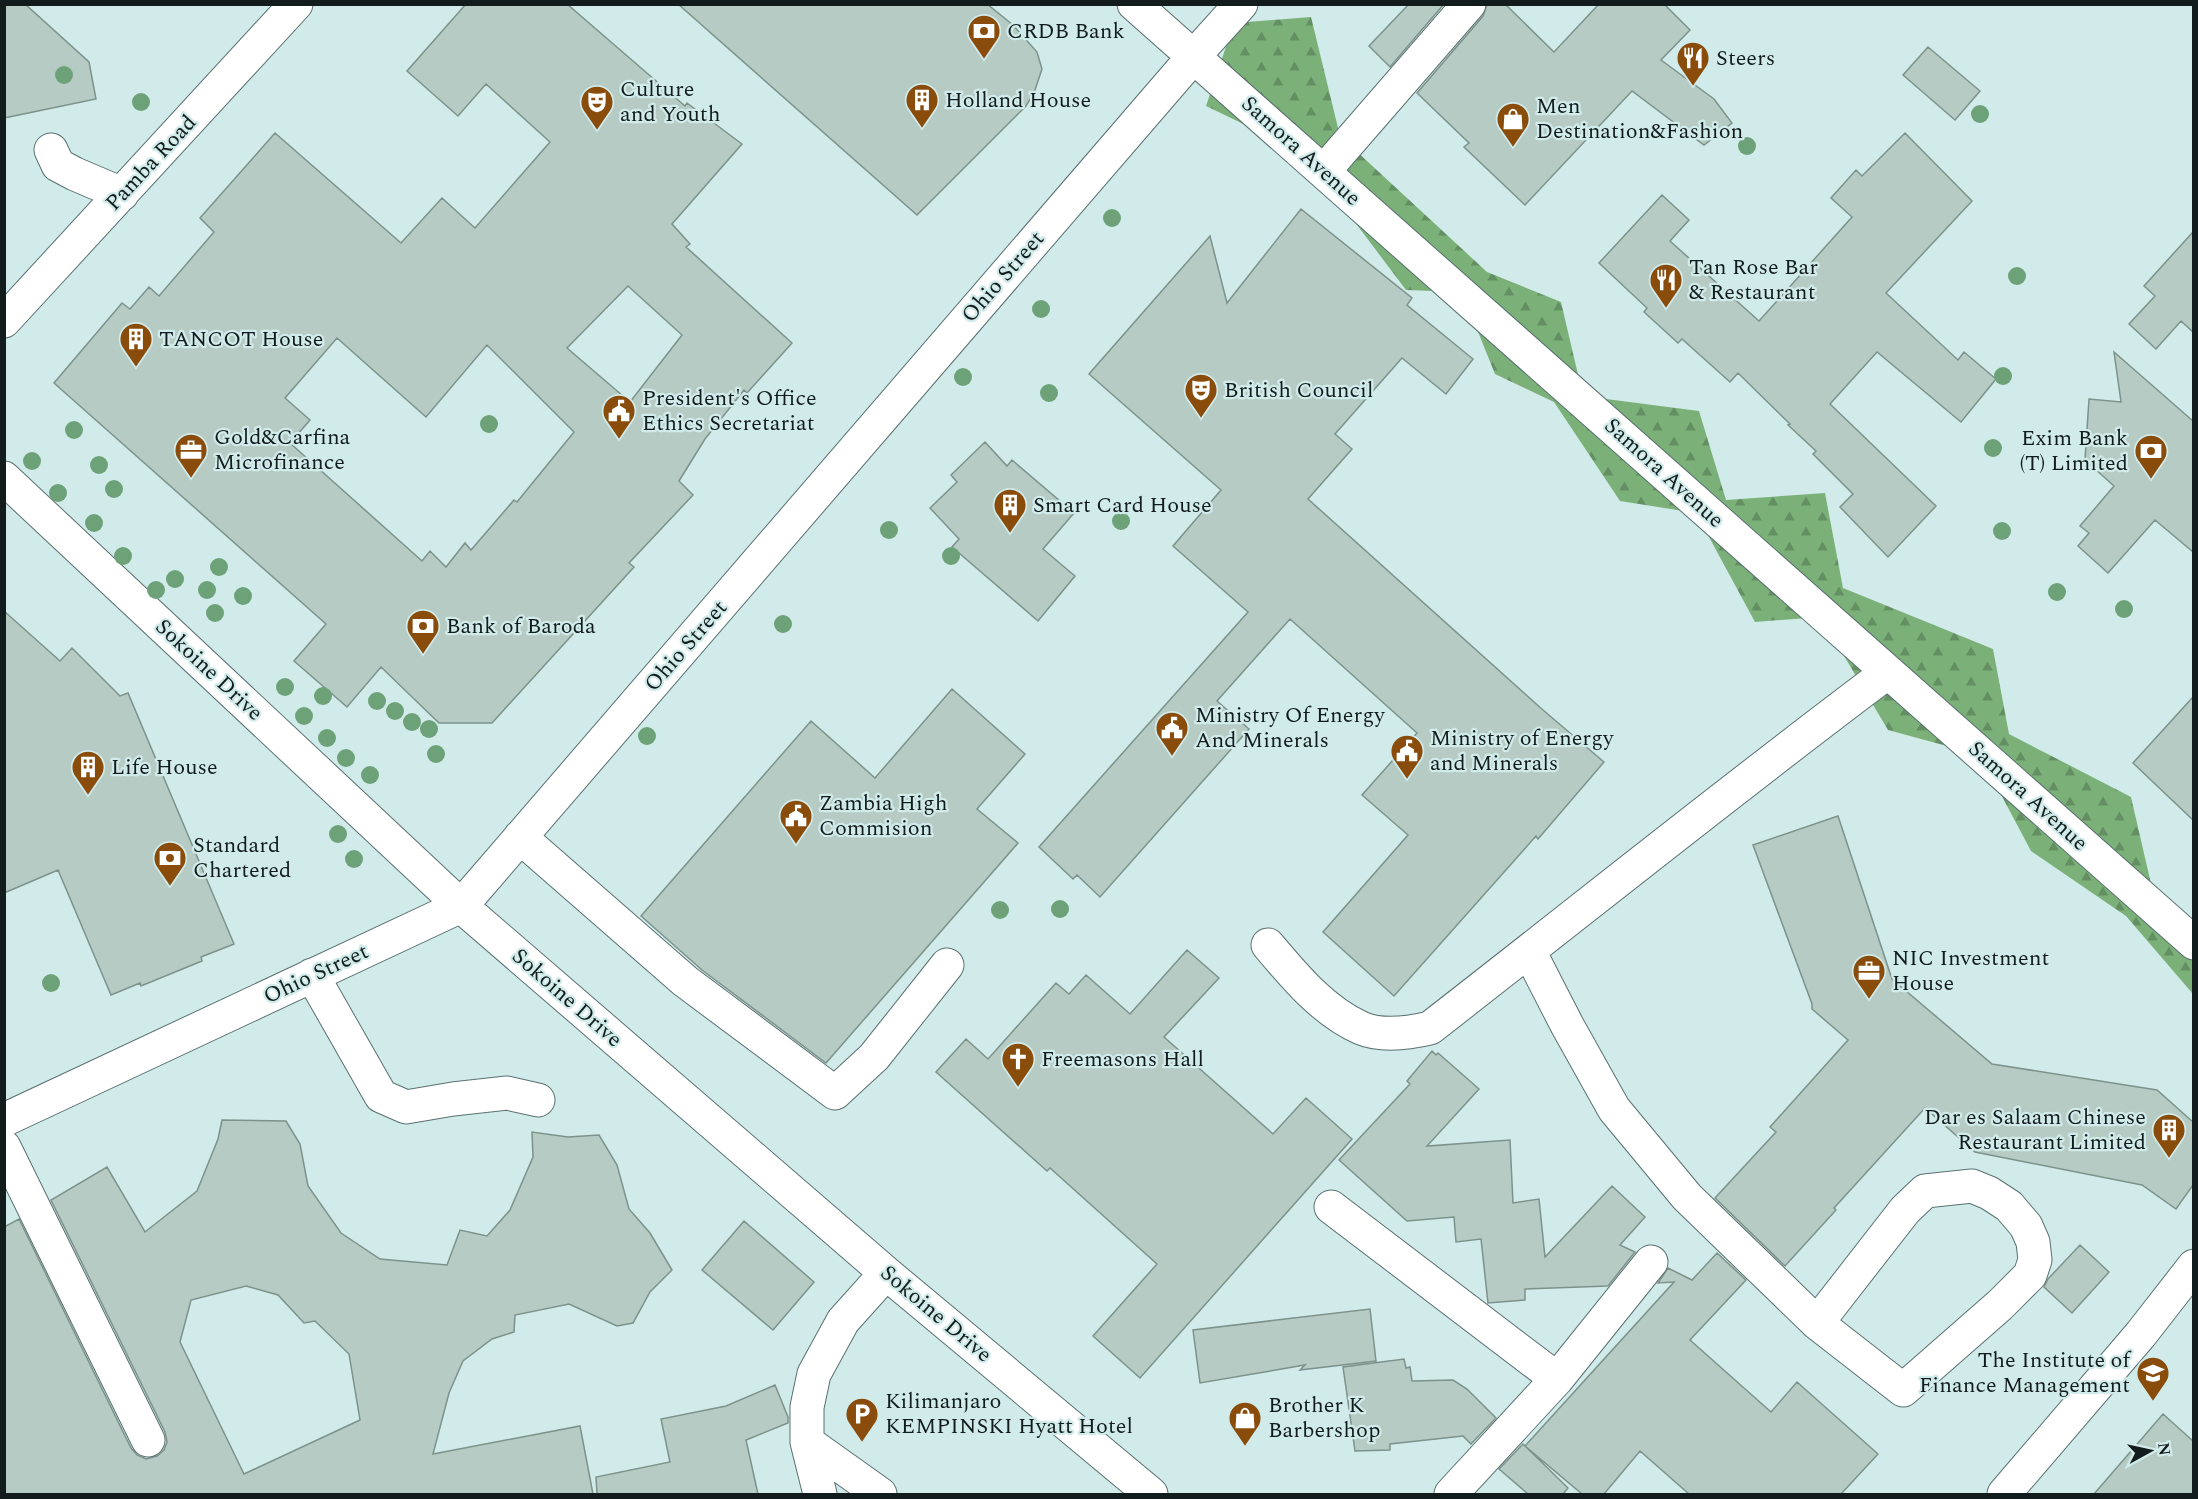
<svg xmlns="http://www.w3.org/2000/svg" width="2198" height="1499" viewBox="0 0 2198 1499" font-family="Spectral,serif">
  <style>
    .forest { fill: url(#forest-firs) }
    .building { fill: #b5cbc3; stroke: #7d928a; stroke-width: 1.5; fill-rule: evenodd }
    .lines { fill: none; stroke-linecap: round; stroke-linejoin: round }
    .minor-casing { stroke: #5a7071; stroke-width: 35 }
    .minor { stroke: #fff; stroke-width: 33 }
    .tree { fill: #6da279 }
    .labels { text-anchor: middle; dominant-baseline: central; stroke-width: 4.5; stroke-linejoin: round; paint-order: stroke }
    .poi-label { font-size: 22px; fill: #121c1c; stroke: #d1ebeb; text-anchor: start }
    .street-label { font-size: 22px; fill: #121c1c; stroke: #d1ebeb }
  </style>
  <defs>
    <pattern id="forest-firs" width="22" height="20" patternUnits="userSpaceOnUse" patternTransform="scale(1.5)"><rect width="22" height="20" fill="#7bb178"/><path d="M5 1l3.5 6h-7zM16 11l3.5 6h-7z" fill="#638f62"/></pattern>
  </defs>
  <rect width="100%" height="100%" fill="#d1ebeb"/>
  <path class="forest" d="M1311 17 1340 136 1487 272 1561 302 1583 396 1699 411 1726 500 1825 493 1843 588 1993 649 2009 734 2131 797 2158 914 2193 923V994L2126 916 2031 851 1980 755 1888 730 1821 617 1755 622 1696 513 1620 501 1554 402 1495 374 1462 292 1406 290 1302 152 1206 106 1234 23Z"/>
  <path class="building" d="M4 4H25L89 62 96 99 4 118Z
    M466 4H567L685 106 687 103 742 144 672 224 690 244 686 247 792 343 747 393 744 390 705 439 679 481 693 495 629 563 634 567 492 723H439L381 667 347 707 294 661 326 624 54 383 122 303 130 309 149 287 159 296 214 232 200 218 275 133 401 243 442 198 475 228 550 142 486 84 458 116 407 71ZM628 286 682 335 630 402 567 348ZM337 338 426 417 487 345 574 432 517 502 514 500 471 550 465 543 446 567 430 551 422 561 290 443 310 420 285 398Z
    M678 4H987L1013 25 1037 52 1042 69 1034 93 1026 106 917 215Z
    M1409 4H1444L1390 67 1369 46Z
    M1487 4H1505L1554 52 1599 4H1664L1690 30 1661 60 1714 99 1732 123 1704 145 1632 91 1525 205 1464 147 1469 143 1417 93 1483 16Z
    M1928 47 1980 91 1955 120 1903 75Z
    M1905 133 1972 201 1886 293 1958 360 1964 352 1996 379 1961 422 1877 352 1830 404 1936 506 1888 557 1840 507 1853 494 1813 454 1816 451 1788 425 1790 424 1738 373 1730 382 1682 339 1678 343 1644 312 1647 308 1599 263 1662 195 1689 220 1670 241 1759 321 1852 217 1831 198 1856 170 1862 176Z
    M1301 209 1412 298 1407 305 1473 359 1446 394 1402 358 1335 434 1352 449 1308 499 1543 710 1604 762 1538 839 1536 836 1394 996 1323 932 1408 835 1362 795 1417 733 1290 619 1217 701 1249 729 1100 897 1077 875 1073 879 1039 847 1248 612 1173 546 1221 490 1089 374 1210 236 1227 303Z
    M2193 232V332L2181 321 2156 349 2129 324 2155 296 2144 286Z
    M2114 352 2193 421V552L2155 520 2108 573 2078 546 2089 533 2080 526 2114 486 2085 460 2089 399 2121 402Z
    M985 442 1007 466 1012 460 1074 513 1043 549 1075 576 1038 621 952 547 959 539 930 508 957 482 951 475Z
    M4 611 60 661 72 648 120 696 128 693 234 944 201 957 202 961 141 986 140 983 111 995 58 870 4 893Z
    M952 689 1025 754 977 809 1018 843 826 1063 702 970 641 916 811 721 875 778Z
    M2193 697V820L2133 763Z
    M1838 816 1892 979 1992 1064 2157 1090 2193 1122V1185L2176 1209 2142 1185 1975 1152 1925 1108 1834 1208 1836 1210 1785 1266 1715 1198 1776 1132 1770 1127 1848 1040 1812 1009V1004L1753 845Z
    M1187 950 1219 978 1164 1037 1273 1134 1306 1098 1352 1139 1140 1378 1093 1336 1157 1264 1050 1168 1047 1171 936 1072 966 1039 988 1059 1056 983 1069 994 1086 975 1130 1014Z
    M1432 1051 1436 1055 1438 1053 1479 1089 1427 1146 1510 1140 1513 1203 1539 1199 1545 1257 1612 1186 1645 1217 1620 1245 1635 1252 1608 1286 1525 1289V1300L1488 1303 1481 1239 1456 1242 1454 1217 1407 1221 1339 1160 1410 1084 1407 1081Z
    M222 1120 286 1121 300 1144 308 1186 341 1233 380 1259 447 1265 460 1230 487 1236 510 1210 533 1157 532 1132 568 1137 599 1135 617 1165 629 1209 650 1233 672 1270 650 1292 633 1323 617 1326 569 1304 515 1315 514 1332 492 1339 463 1361 449 1393 433 1454 580 1426 593 1494H4V1227L19 1219 131 1448 137 1455 146 1459 157 1456 164 1450 167 1442 165 1432 51 1200 107 1167 145 1232 197 1191 218 1139ZM246 1286 278 1295 304 1323 315 1321 349 1354 360 1420 244 1474 180 1342 191 1300Z
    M744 1221 814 1282 773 1330 702 1270Z
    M2080 1245 2109 1272 2072 1313 2044 1287 2048 1279Z
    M1717 1253 1746 1280 1690 1340 1771 1412 1797 1382 1878 1454 1841 1494H1689L1640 1451 1604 1494H1582L1525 1446 1674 1282 1658 1283 1668 1268 1692 1280Z
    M1370 1309 1376 1361 1300 1370 1305 1365 1200 1383 1193 1330Z
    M1404 1359 1406 1368 1410 1367 1412 1381 1453 1380 1467 1389 1496 1418 1471 1444 1463 1436 1390 1444V1450L1355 1451 1343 1367Z
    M775 1385 788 1417V1423L746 1440 758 1494H597L596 1477 670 1462 661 1419 726 1406Z
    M2163 1414 2193 1441V1494H2094Z
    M1523 1444 1568 1488 1563 1494H1528L1499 1469Z"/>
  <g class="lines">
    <g class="minor-casing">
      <path id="minor" d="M1134 4 2194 943
        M51 150 58 165 75 174 122 194
        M1324 171 1469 4
        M4 321 296 4
        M4 478 461 906 886 1273 1151 1494
        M520 837 685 981 835 1093 874 1057 947 965
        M1268 945C1294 976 1323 1011 1361 1028 1382 1037 1409 1033 1430 1028 1583 909 1733 788 1888 672
        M1529 951 1567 1025 1614 1109 1687 1197 1817 1323 1903 1390 2000 1305 2030 1275 2035 1260 2033 1242 2026 1226 2009 1206 1989 1193 1972 1186 1925 1191 1905 1210 1817 1323
        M312 975 381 1096 406 1107 453 1099 507 1093 538 1100
        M4 1120 461 906 1194 56 1241 4
        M4 1147 148 1440
        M1331 1207 1557 1379
        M807 1442 880 1494
        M820 1494 807 1442V1407L814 1374 843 1321 886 1273
        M1451 1494 1557 1379 1651 1262
        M2004 1494 2141 1334 2194 1266"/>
    </g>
    <use href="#minor" class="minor"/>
  </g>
  <g class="tree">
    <circle cx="64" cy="75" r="9"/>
    <circle cx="141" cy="102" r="9"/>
    <circle cx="1980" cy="114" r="9"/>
    <circle cx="1747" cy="146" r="9"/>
    <circle cx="1112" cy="218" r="9"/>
    <circle cx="2017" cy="276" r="9"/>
    <circle cx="1041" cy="309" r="9"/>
    <circle cx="2003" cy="376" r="9"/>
    <circle cx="963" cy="377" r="9"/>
    <circle cx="1049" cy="393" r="9"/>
    <circle cx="489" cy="424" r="9"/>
    <circle cx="74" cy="430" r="9"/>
    <circle cx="1993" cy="448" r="9"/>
    <circle cx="32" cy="461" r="9"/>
    <circle cx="99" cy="465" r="9"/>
    <circle cx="114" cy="489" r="9"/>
    <circle cx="58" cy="493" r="9"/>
    <circle cx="1121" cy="521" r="9"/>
    <circle cx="94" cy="523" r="9"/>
    <circle cx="889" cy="530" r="9"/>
    <circle cx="2002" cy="531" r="9"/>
    <circle cx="123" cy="556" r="9"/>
    <circle cx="951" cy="556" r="9"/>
    <circle cx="219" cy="567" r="9"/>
    <circle cx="175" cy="579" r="9"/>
    <circle cx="156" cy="590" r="9"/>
    <circle cx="207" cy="590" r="9"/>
    <circle cx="2057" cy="592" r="9"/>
    <circle cx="243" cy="596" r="9"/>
    <circle cx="2124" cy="609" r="9"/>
    <circle cx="215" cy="613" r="9"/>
    <circle cx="783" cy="624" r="9"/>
    <circle cx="285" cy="687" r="9"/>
    <circle cx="323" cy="696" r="9"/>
    <circle cx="377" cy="701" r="9"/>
    <circle cx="395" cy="711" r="9"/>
    <circle cx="304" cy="716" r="9"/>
    <circle cx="412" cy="722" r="9"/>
    <circle cx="429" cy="729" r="9"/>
    <circle cx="647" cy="736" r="9"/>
    <circle cx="327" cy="738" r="9"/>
    <circle cx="436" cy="754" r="9"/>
    <circle cx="346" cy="758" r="9"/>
    <circle cx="370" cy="775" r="9"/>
    <circle cx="338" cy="834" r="9"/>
    <circle cx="354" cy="859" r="9"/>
    <circle cx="1060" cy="909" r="9"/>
    <circle cx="1000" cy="910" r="9"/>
    <circle cx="51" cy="983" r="9"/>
  </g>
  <defs>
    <g id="bank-pin" transform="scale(1.725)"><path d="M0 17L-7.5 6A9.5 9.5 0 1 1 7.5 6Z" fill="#894c0b" stroke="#d1ebeb"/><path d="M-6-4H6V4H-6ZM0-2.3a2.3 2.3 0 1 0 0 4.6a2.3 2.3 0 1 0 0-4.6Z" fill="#fff"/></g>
    <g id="restaurant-pin" transform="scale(1.725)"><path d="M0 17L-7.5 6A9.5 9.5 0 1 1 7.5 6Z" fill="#894c0b" stroke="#d1ebeb"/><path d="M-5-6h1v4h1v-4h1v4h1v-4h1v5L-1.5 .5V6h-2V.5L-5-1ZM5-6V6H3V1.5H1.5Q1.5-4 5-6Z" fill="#fff"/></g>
    <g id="building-pin" transform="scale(1.725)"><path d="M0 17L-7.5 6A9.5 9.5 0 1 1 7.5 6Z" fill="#894c0b" stroke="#d1ebeb"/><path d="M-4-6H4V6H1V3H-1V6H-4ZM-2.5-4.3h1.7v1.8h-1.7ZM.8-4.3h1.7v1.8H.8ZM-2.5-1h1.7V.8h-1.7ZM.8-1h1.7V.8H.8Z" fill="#fff"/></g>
    <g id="theatre-pin" transform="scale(1.725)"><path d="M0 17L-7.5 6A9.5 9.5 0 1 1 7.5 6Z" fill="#894c0b" stroke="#d1ebeb"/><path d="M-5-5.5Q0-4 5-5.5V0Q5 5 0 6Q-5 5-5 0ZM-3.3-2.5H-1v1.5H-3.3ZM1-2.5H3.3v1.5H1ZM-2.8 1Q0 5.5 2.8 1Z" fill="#fff"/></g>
    <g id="shop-pin" transform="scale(1.725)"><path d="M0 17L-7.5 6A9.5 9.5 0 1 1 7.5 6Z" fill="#894c0b" stroke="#d1ebeb"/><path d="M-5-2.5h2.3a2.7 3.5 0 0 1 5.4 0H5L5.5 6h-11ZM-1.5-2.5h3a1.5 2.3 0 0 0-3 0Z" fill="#fff"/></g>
    <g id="civic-pin" transform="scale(1.725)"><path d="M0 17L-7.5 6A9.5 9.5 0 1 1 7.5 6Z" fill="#894c0b" stroke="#d1ebeb"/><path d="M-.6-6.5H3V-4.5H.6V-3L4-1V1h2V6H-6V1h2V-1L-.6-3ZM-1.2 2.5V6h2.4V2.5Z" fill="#fff"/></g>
    <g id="office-pin" transform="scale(1.725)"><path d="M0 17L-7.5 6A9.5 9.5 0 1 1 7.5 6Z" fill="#894c0b" stroke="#d1ebeb"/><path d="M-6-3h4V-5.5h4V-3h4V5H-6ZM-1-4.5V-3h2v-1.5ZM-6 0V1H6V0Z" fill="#fff"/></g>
    <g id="church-pin" transform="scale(1.725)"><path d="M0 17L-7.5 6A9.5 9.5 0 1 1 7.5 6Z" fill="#894c0b" stroke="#d1ebeb"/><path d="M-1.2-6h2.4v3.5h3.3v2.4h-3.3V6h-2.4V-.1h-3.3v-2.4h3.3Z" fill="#fff"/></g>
    <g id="university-pin" transform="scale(1.725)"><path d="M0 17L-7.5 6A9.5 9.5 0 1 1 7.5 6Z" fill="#894c0b" stroke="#d1ebeb"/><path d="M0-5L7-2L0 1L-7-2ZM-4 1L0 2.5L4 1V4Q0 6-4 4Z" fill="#fff"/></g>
    <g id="parking-pin" transform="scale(1.725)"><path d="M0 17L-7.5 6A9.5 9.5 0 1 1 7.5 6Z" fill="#894c0b" stroke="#d1ebeb"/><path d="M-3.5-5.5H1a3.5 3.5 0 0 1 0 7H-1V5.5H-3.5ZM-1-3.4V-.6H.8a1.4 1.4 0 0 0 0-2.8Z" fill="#fff"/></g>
  </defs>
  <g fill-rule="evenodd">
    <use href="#bank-pin" x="984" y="31"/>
    <use href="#restaurant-pin" x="1693" y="58"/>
    <use href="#building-pin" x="922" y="100"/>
    <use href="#theatre-pin" x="597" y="102"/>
    <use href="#shop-pin" x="1513" y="119"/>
    <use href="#restaurant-pin" x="1666" y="280"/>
    <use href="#building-pin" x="136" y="339"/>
    <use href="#theatre-pin" x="1201" y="390"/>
    <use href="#civic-pin" x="619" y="411"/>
    <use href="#office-pin" x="191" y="450"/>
    <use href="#bank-pin" x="2151" y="451"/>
    <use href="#building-pin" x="1010" y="505"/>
    <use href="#bank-pin" x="423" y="626"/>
    <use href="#civic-pin" x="1172" y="728"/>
    <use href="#civic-pin" x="1407" y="751"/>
    <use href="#building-pin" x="88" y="767"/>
    <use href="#civic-pin" x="796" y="816"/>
    <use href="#bank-pin" x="170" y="858"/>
    <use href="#office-pin" x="1869" y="971"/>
    <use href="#church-pin" x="1018" y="1059"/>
    <use href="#building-pin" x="2169" y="1130"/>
    <use href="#university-pin" x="2153" y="1373"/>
    <use href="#parking-pin" x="862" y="1414"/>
    <use href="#shop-pin" x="1245" y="1418"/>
  </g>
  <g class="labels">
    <g class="poi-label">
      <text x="1007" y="31">CRDB Bank</text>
      <text x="1716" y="58">Steers</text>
      <text x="620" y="89">Culture<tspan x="620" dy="25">and Youth</tspan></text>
      <text x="945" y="100">Holland House</text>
      <text x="1536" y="106">Men<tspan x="1536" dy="25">Destination&amp;Fashion</tspan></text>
      <text x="1689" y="267">Tan Rose Bar<tspan x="1689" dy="25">&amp; Restaurant</tspan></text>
      <text x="159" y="339">TANCOT House</text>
      <text x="1224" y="390">British Council</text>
      <text x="642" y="398">President's Office<tspan x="642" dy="25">Ethics Secretariat</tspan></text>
      <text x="214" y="437">Gold&amp;Carfina<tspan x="214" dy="25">Microfinance</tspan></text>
      <text x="2128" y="438" text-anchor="end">Exim Bank<tspan x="2128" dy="25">(T) Limited</tspan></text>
      <text x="1033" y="505">Smart Card House</text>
      <text x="446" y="626">Bank of Baroda</text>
      <text x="1195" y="715">Ministry Of Energy<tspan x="1195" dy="25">And Minerals</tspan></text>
      <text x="1430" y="738">Ministry of Energy<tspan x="1430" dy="25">and Minerals</tspan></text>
      <text x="111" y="767">Life House</text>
      <text x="819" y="803">Zambia High<tspan x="819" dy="25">Commision</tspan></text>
      <text x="193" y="845">Standard<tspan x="193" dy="25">Chartered</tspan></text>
      <text x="1892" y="958">NIC Investment<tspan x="1892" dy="25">House</tspan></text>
      <text x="1041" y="1059">Freemasons Hall</text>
      <text x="2146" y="1117" text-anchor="end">Dar es Salaam Chinese<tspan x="2146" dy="25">Restaurant Limited</tspan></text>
      <text x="2130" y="1360" text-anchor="end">The Institute of<tspan x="2130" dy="25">Finance Management</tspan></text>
      <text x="885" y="1401">Kilimanjaro<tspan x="885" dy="25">KEMPINSKI Hyatt Hotel</tspan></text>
      <text x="1268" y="1405">Brother K<tspan x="1268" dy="25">Barbershop</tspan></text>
    </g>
    <g class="street-label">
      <text transform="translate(1301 151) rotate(42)">Samora Avenue</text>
      <text transform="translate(151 163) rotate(-47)">Pamba Road</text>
      <text transform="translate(1003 277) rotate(-49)">Ohio Street</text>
      <text transform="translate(1664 473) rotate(42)">Samora Avenue</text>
      <text transform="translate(686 646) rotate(-49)">Ohio Street</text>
      <text transform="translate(209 670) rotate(43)">Sokoine Drive</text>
      <text transform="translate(2028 796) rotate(42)">Samora Avenue</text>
      <text transform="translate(316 974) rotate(-25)">Ohio Street</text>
      <text transform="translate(567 998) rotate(41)">Sokoine Drive</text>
      <text transform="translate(936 1314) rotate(40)">Sokoine Drive</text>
    </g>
  </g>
  <rect width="2198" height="1499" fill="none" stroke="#121c1c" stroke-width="12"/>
  <g transform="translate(2150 1451) rotate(82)" stroke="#d1ebeb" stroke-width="4.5" paint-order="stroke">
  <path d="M0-4.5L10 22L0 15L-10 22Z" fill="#121c1c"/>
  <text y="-9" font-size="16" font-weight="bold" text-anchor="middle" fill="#121c1c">N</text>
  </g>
</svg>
